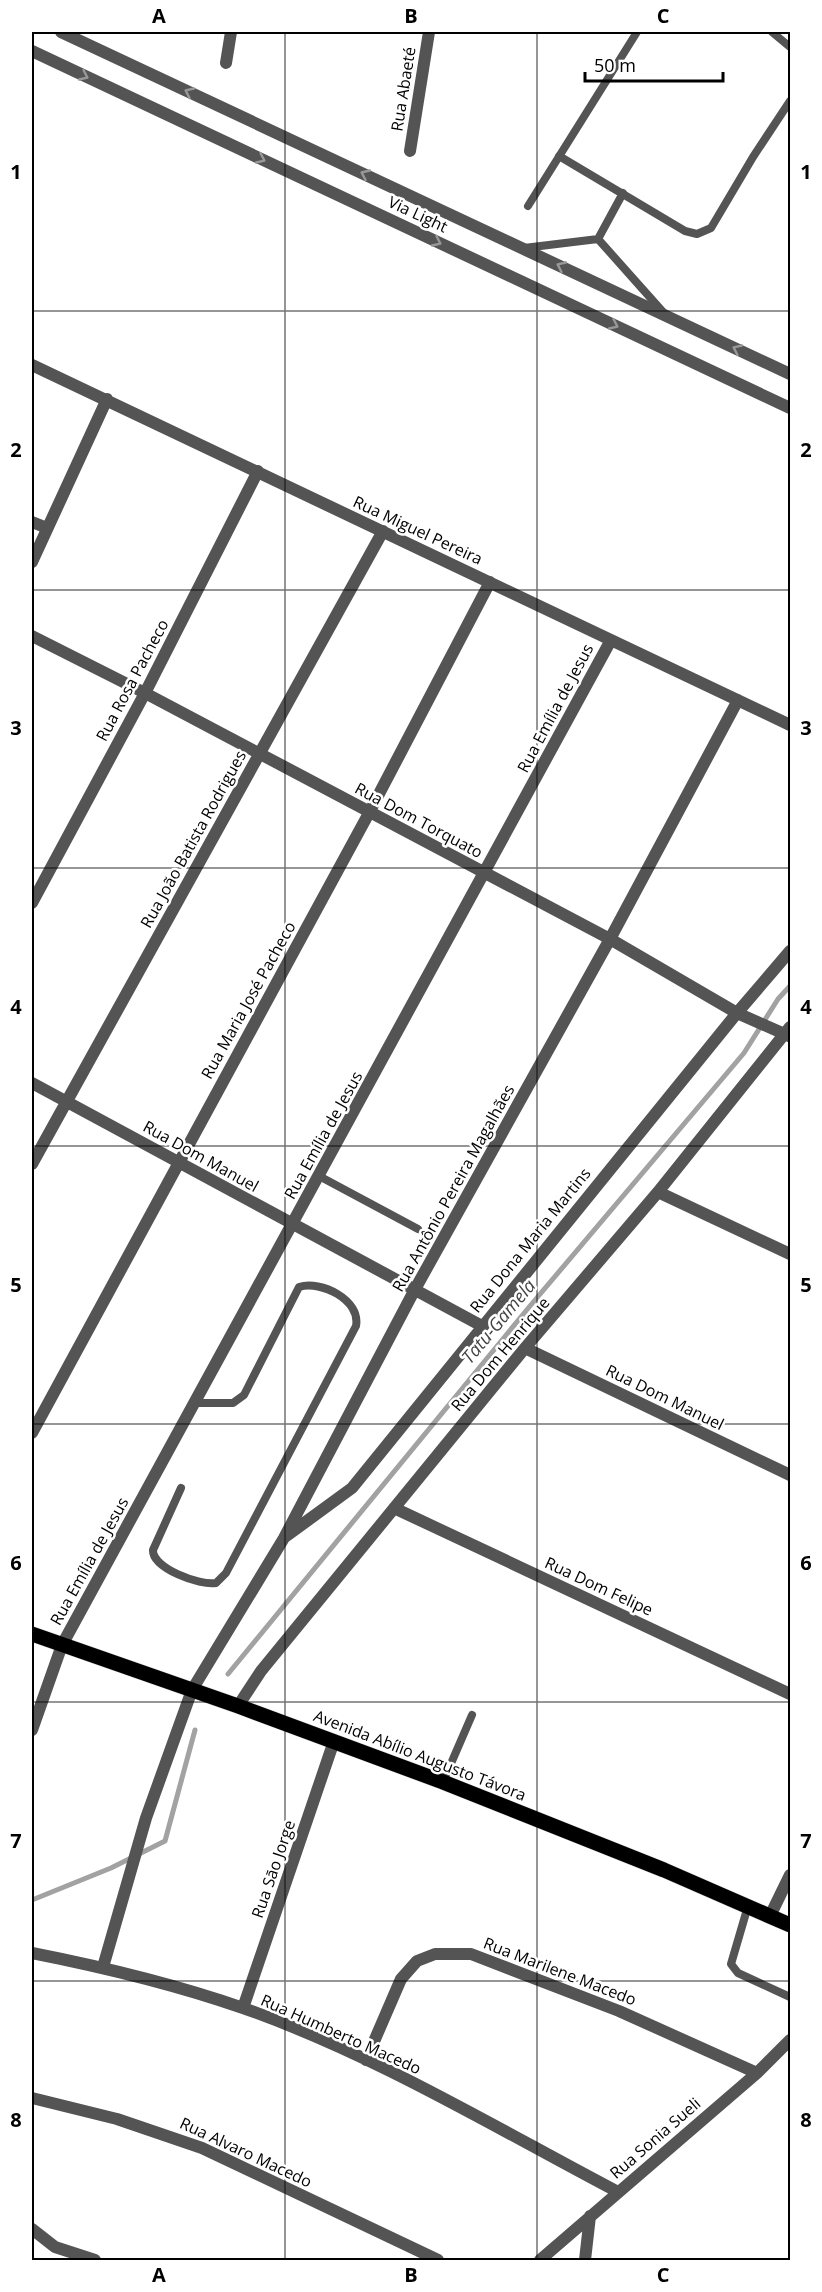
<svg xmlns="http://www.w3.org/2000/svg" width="822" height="2292" viewBox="0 0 822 2292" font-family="'Open Sans',sans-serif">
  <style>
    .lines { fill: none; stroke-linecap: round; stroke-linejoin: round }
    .stream { stroke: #a2a2a2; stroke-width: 5 }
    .primary-casing { stroke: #dbdbdb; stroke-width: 16 }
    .service { stroke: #545454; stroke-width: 8 }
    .minor { stroke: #545454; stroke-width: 12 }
    .tertiary { stroke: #545454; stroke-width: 12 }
    .primary { stroke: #000; stroke-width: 15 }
    .oneway { stroke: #989898 }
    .grid { fill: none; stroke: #000; stroke-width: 1.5; stroke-opacity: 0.55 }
    .labels { text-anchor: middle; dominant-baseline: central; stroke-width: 5; stroke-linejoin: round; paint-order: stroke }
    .street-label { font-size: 16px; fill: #000; stroke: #fff }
    .water-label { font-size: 18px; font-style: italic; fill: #434343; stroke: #fff }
    .neatline { fill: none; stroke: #000; stroke-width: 2 }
    .grid-label { font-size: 20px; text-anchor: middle; font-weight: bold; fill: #000 }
  </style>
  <rect width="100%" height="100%" fill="#fff"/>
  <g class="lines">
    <path class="stream" d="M228 1674 530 1306 744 1053 778 999 790 986
      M32 1900 111 1868 165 1841 195 1730"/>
    <g class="primary-casing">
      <path id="primary" d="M32 1634 238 1706 443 1782 664 1870 790 1925"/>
    </g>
    <path class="service" d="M772 32 790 47
      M559 156 685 231 697 234 711 228 753 157 790 101
      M528 206 637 32
      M598 239 663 312
      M598 239 623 193
      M524 248 598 239
      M319 1176 418 1229
      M181 1488 153 1550C152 1568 200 1586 216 1583L226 1573 356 1326C361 1300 321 1280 299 1287L244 1395 233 1403H195
      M443 1782 472 1715
      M748 1906 731 1964 738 1973 790 1997"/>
    <path class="minor" d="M226 63 231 32
      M410 151 429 32
      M32 365 790 725
      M32 522 47 528
      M32 562 107 399
      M32 636 145 693 610 939 737 1013 789 1036
      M32 903 145 693 258 471
      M32 1083 482 1326
      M32 1164 383 531
      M658 1192 790 1254
      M525 1348 790 1475
      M32 1433 369 813 490 582
      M394 1508 790 1694
      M285 1537 352 1488 737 1013 790 951
      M238 1706 261 1671 525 1348 658 1192 790 1027
      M32 1730 62 1645 611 640
      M770 1916 790 1875
      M32 1953C103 1967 174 1984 243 2008 374 2054 496 2128 618 2192
      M103 1967 146 1818 192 1690 284 1538 414 1291 610 939 738 700
      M243 2008 334 1741
      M366 2060 401 1979 417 1961 435 1954H471L619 2011 757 2073
      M32 2098 117 2119 202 2148 438 2260
      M32 2229 55 2247 95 2260
      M540 2260 757 2073 790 2040
      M585 2260 590 2216"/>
    <path class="tertiary" d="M61 32 790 374
      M32 51 790 408"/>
    <use href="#primary" class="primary"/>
  </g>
  <defs><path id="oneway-chevron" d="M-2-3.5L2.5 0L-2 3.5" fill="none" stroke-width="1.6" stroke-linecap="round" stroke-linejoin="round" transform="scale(1.5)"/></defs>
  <g class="oneway">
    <use href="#oneway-chevron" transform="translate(84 76) rotate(25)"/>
    <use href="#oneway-chevron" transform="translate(189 92) rotate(-155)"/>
    <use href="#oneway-chevron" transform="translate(261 159) rotate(25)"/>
    <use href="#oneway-chevron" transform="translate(365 174) rotate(-155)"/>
    <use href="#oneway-chevron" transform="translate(437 242) rotate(25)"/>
    <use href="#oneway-chevron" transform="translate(561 266) rotate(-155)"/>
    <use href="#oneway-chevron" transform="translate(614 325) rotate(25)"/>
    <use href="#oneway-chevron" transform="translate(737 349) rotate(-155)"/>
  </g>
  <path class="grid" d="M285 32V2260M537 32V2260M32 311H790M32 590H790M32 868H790M32 1146H790M32 1424H790M32 1702H790M32 1981H790"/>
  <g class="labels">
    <g class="street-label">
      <text transform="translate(403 89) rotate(-81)">Rua Abaeté</text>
      <text transform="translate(418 214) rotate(25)">Via Light</text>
      <text transform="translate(418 530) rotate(25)">Rua Miguel Pereira</text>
      <text transform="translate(132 680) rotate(-62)">Rua Rosa Pacheco</text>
      <text transform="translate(555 708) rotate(-62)">Rua Emília de Jesus</text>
      <text transform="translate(419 820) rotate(28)">Rua Dom Torquato</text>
      <text transform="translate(193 839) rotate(-61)">Rua João Batista Rodrigues</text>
      <text transform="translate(248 1000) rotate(-61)">Rua Maria José Pacheco</text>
      <text transform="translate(323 1135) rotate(-61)">Rua Emília de Jesus</text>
      <text transform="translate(201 1156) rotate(29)">Rua Dom Manuel</text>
      <text transform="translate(453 1188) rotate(-61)">Rua Antônio Pereira Magalhães</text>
      <text transform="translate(530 1240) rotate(-51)">Rua Dona Maria Martins</text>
      <text transform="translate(500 1354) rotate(-50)">Rua Dom Henrique</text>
      <text transform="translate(665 1397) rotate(26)">Rua Dom Manuel</text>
      <text transform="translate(89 1561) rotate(-61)">Rua Emília de Jesus</text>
      <text transform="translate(599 1586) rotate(25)">Rua Dom Felipe</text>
      <text transform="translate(420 1755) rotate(21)">Avenida Abílio Augusto Távora</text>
      <text transform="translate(273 1869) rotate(-71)">Rua Sāo Jorge</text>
      <text transform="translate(560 1971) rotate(21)">Rua Marilene Macedo</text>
      <text transform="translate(341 2034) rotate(24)">Rua Humberto Macedo</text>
      <text transform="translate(655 2138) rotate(-41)">Rua Sonia Sueli</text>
      <text transform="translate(246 2152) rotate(25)">Rua Alvaro Macedo</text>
    </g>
    <g class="water-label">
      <text transform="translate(498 1321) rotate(-50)">Tatu-Gamela</text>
    </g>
  </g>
  <rect width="822" height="2292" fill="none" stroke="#ffffff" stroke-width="66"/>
  <path d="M585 72v9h138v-9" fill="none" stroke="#000000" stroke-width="3"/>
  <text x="594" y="72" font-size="18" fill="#000000" stroke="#ffffff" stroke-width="4.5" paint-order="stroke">50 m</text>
  <rect x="33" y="33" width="756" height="2226" class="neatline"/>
  <g class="grid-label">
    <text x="159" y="23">A</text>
    <text x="411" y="23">B</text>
    <text x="663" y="23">C</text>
    <text x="16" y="179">1</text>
    <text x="806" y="179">1</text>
    <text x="16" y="457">2</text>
    <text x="806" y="457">2</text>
    <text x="16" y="735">3</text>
    <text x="806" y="735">3</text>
    <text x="16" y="1014">4</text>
    <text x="806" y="1014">4</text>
    <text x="16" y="1292">5</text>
    <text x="806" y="1292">5</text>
    <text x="16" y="1570">6</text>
    <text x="806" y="1570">6</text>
    <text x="16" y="1848">7</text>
    <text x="806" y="1848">7</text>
    <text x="16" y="2127">8</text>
    <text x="806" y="2127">8</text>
    <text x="159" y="2282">A</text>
    <text x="411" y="2282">B</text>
    <text x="663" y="2282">C</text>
  </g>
</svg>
